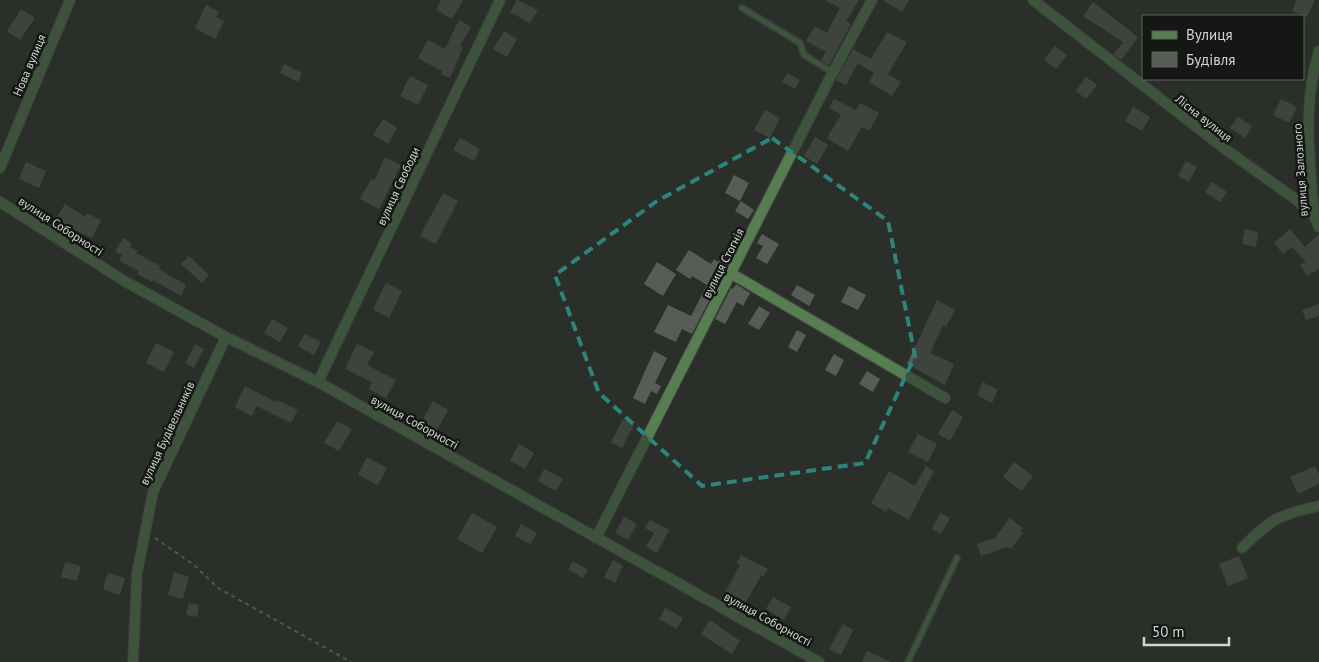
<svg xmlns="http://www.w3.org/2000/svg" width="1319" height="662" viewBox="0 0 1319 662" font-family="'PT Sans',sans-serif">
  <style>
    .building { fill: #575d56 }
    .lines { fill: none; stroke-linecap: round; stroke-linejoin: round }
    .service-casing { stroke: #484e47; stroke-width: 8 }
    .minor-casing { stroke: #484e47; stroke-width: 12 }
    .path { stroke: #818680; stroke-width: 2; stroke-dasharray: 4 4; stroke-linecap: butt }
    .service { stroke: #567e50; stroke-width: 5 }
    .minor { stroke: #567e50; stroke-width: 10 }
    .marked { fill: none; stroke: #2c847d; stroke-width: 4; stroke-dasharray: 10 6; stroke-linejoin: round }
    .labels { text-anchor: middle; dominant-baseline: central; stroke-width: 5; stroke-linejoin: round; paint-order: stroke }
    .street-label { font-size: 12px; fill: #d1d5d0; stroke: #141714 }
  </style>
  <rect width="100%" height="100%" fill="#2a3029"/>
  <path class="building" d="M441 0H463L452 19 436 10Z
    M517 0 538 10 530 23 510 12Z
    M825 0H859L846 21 851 24 829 65 821 60 826 52 806 41 815 26 827 33 840 8Z
    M883 0H909L902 12Z
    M1297 0H1315L1307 17 1292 11Z
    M1093 2 1138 37 1121 60 1114 54 1123 42 1083 16Z
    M206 5 219 12 216 17 224 21 215 39 195 28Z
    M21 9 35 18 20 40 7 31Z
    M459 20 471 27 460 46 463 47 450 78 441 74 442 71 418 58 428 40 445 49Z
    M504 31 517 39 507 57 493 49Z
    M887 32 907 42 888 74 901 82 892 96 869 82 874 73 858 63 846 85 836 80 853 49 871 59Z
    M1055 46 1067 55 1056 69 1044 60Z
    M284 64 302 73 298 82 280 73Z
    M787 73 800 80 795 89 782 82Z
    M410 76 428 85 418 105 400 96Z
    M1086 77 1097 85 1086 99 1076 91Z
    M834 99 856 110 860 103 879 113 869 131 862 127 848 151 827 138 841 115 829 108Z
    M1281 99 1297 107 1289 123 1273 115Z
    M1133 107 1150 117 1142 131 1125 121Z
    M765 110 780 118 770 138 754 130Z
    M1238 117 1252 126 1245 138 1230 128Z
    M383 119 397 128 388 144 373 135Z
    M815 137 828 145 817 164 804 156Z
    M460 138 480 149 474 161 453 150Z
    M385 157 401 165 379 209 360 199 371 179 374 181Z
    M1186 161 1197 167 1189 182 1178 176Z
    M26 162 46 171 39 188 19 179Z
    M734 175 749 183 740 201 725 193Z
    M1212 182 1227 192 1220 202 1205 192Z
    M443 193 458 201 436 244 420 236Z
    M741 201 754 210 748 219 735 211Z
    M65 204 85 217 87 213 101 220 92 238 67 226 63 232 52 225Z
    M1245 229 1258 232 1256 247 1242 244Z
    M1290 229 1305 247 1319 234V269L1307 276 1300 265 1306 262 1292 247 1283 254 1274 243Z
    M762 234 779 244 767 264 756 258 763 246 757 243Z
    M123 238 131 243V247L138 251 136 253 160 266 159 269 186 285 181 296 153 280 152 282 137 274 139 271 119 261 122 255 115 252Z
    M729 244 736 248 692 334 682 329 676 342 654 332 668 305 691 316 707 285 692 276 690 279 676 270 689 250 711 264 714 259 718 262Z
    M189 256 209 275 202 283 181 264Z
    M657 262 676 274 663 296 644 284Z
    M386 283 402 291 389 318 373 309Z
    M736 284 750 293 743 306 737 302 725 324 715 319 731 288 733 289Z
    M797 285 815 295 809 306 791 295Z
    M849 286 866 295 858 310 841 302Z
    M937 300 955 310 946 327 943 325 930 353 954 364 945 385 907 364Z
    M1319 304V316L1306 320 1302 310Z
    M759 306 770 313 759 330 748 324Z
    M272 319 288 328 280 342 264 333Z
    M797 330 806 335 797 352 788 347Z
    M305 334 321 342 314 355 298 346Z
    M156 343 174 352 164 372 146 363Z
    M195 344 204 349 194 368 185 363Z
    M357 344 374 352 367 365 396 380 386 398 369 389 372 382 345 369Z
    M654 351 667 358 655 383 661 386 657 394 651 391 645 404 633 398Z
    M834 354 844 360 836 376 825 370Z
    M867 371 880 379 873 392 859 384Z
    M983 382 998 390 992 403 977 395Z
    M245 386 276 402 277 400 298 410 291 423 257 406 252 416 235 407Z
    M433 401 448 410 437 430 422 421Z
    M952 410 963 417 950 441 938 434Z
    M623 419 634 425 622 448 611 442Z
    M337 421 352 429 339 451 324 443Z
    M918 434 937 444 928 462 908 452Z
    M519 444 534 453 525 469 510 460Z
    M367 457 387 468 378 485 358 475Z
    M1014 462 1033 476 1022 491 1003 477Z
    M926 466 934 471 909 520 888 508 886 512 871 503 889 471 915 486Z
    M1315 466 1319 474V484L1298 494 1290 477Z
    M544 469 563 479 556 491 538 481Z
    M472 513 497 527 482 553 457 539Z
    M940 513 950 518 941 534 932 529Z
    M624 517 637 524 628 540 615 533Z
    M1009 518 1023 528 1020 531 1023 533 1011 549 1007 547 981 556 977 544 995 538Z
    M650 520 669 530 657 553 646 547 654 533 645 528Z
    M521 524 537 533 530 544 515 536Z
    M741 555 768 569 763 577 761 576 744 605 724 594 740 565 737 563Z
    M1239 556 1248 578 1228 586 1219 564Z
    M613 560 623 566 615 583 604 577Z
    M573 561 588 570 583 578 568 569Z
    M65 562 81 566 77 581 61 577Z
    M174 572 189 577 183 599 168 595Z
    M108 573 125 578 120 595 103 589Z
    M773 597 791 607 784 620 766 609Z
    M189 603 199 605 197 617 186 615Z
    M665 608 683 618 677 629 659 619Z
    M710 620 740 641 732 654 701 634Z
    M843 624 853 630 841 655 829 649Z
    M867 651 891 662H862Z"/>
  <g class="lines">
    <g class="service-casing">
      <path id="service" d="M742 8 800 43 804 55 832 72
        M908 662 957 558"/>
    </g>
    <g class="minor-casing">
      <path id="minor" d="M1033 0 1225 149 1298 201 1314 216
        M1319 51C1302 104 1310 162 1314 216L1319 227
        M0 168 70 0
        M0 202 126 282 226 337 318 382 819 662
        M732 274 945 398
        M318 382 500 0
        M596 538 833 72 872 0
        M1242 548C1272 518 1278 515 1319 506
        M133 662 137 573 153 492 226 337"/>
    </g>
    <path class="path" d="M155 538 194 565 218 588 351 662"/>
    <use href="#service" class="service"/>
    <use href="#minor" class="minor"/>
  </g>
  <path d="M0 0H1319V662H0ZM772 138 888 221 915 356 865 463 702 486 599 393 555 275 657 201Z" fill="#2a3029" fill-opacity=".55" fill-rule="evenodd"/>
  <path class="marked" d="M772 138 888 221 915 356 865 463 702 486 599 393 555 275 657 201Z"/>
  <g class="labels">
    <g class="street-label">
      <text transform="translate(29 65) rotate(-67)">Нова вулиця</text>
      <text transform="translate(1204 118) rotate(38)">Лісна вулиця</text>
      <text transform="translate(1300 170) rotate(-94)">вулиця Залозного</text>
      <text transform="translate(398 186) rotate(-65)">вулиця Свободи</text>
      <text transform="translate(61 226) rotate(33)">вулиця Соборності</text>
      <text transform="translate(723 263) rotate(-63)">вулиця Стогнія</text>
      <text transform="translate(415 422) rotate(29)">вулиця Соборності</text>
      <text transform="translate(167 433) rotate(-65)">вулиця Будівельників</text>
      <text transform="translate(768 619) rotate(29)">вулиця Соборності</text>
    </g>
  </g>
  <rect x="1142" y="15" width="162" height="65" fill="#141714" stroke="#60635f"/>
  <rect x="1152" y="31" width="25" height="8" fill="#567e50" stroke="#60635f"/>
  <text x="1186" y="40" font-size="15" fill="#d1d5d0">Вулиця</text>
  <rect x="1152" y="52" width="25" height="15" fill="#575d56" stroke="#60635f"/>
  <text x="1186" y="65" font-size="15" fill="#d1d5d0">Будівля</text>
  <path d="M1144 637v8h85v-8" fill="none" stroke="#d1d5d0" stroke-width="2.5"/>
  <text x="1152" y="637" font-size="15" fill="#d1d5d0" stroke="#141714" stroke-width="4" paint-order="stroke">50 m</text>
</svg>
